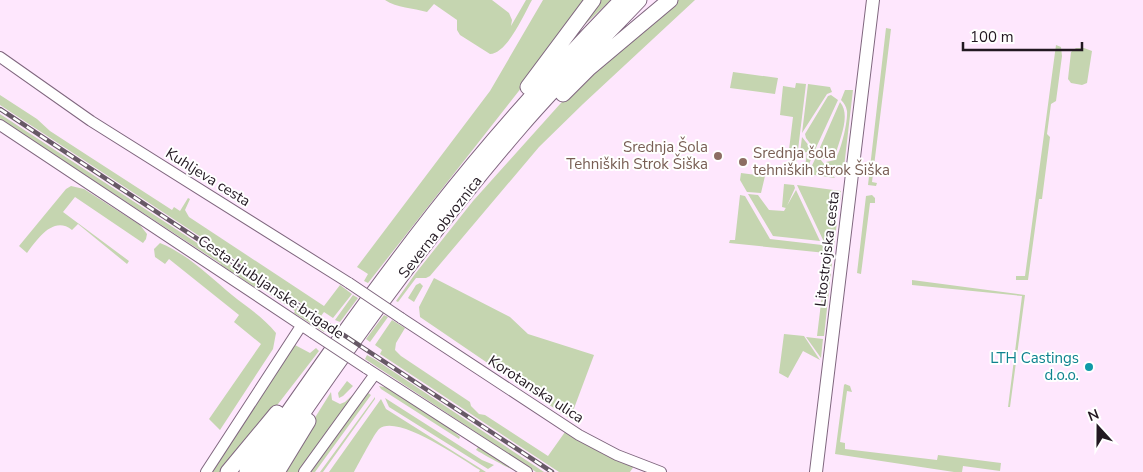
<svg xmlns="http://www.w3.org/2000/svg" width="1143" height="472" viewBox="0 0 1143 472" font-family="'Nunito Sans',sans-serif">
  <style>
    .green { fill: #c5d5b0 }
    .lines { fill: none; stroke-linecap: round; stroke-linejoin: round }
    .minor-casing { stroke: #7f667e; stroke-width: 12 }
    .major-casing { stroke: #7f667e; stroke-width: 14 }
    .highway-casing { stroke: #7f667e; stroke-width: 17 }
    .minor { stroke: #fff; stroke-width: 10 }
    .major { stroke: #fff; stroke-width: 12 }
    .highway { stroke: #fff; stroke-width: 15 }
    .rail-casing { stroke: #675966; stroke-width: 4.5 }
    .rail { stroke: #fff; stroke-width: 2.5; stroke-dasharray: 8; stroke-linecap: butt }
    .minor-bridge-casing { stroke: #7f667e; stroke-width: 12; stroke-linecap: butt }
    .minor-bridge { stroke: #fff; stroke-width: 10 }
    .education-dot { fill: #8d6e63; stroke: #fff; stroke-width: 2 }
    .culture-dot { fill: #0f9aa8; stroke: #fff; stroke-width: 2 }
    .labels { text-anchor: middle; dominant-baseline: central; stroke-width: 4; stroke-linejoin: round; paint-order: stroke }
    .education-label { font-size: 15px; fill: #785e54; stroke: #fff; text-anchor: end }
    .street-label { font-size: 15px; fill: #221821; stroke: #fff }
    .culture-label { font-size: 15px; fill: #0d838f; stroke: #fff; text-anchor: end }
  </style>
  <rect width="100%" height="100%" fill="#fee7fd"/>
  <path class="green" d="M385 0H492L509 13 512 20 511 26 526 0H532C524 14 507 54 490 54L460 35 457 30V20L434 4 427 12C413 8 397 8 385 0Z
    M543 0H588L562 36 368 283 364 281 368 274 357 267 490 91Z
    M598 0H611L577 32Z
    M675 0H695L583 104 539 147 430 276 426 278H416L398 302 396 301 415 274 473 201 578 84Z
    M886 28 891 29 872 182 877 183 876 186 868 185Z
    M1056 45 1061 47 1062 56 1056 101 1051 104 1047 134 1050 137 1042 199H1039L1028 280H1016V276H1025Z
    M1076 48H1084L1092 51 1087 83 1082 85 1071 83 1068 79 1071 52Z
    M733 72 778 78 775 94 730 88Z
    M796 83 806 84 798 150 791 148 790 157 797 159V161L788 158 793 117 780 115 783 86 795 88Z
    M808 84 830 87 832 92 827 94 802 133Z
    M845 90H853L843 176 836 174 826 162 835 160C841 151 848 121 847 111 846 106 844 103 841 100Z
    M0 95 37 119 50 131 90 157 172 210 174 207 180 211 188 198 190 199 185 210 189 217 324 306 340 285 352 294 333 318 324 312 321 316 0 105Z
    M831 95 838 100 815 150 806 138 805 134 828 96Z
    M840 102C851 115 840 138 836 153L832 158 823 159 818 152Z
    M0 114 327 328 324 332 294 313 295 311 257 286 256 288 221 265V264L0 119Z
    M802 137 814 152 805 174 800 173 798 170 805 167 807 152 800 153Z
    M817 155 835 178 808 174Z
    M741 173 765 176 761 193 747 192 740 180Z
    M784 184 794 185 795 188 786 208 782 207Z
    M797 185 841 191 840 202H837L835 221 837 222 833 255 830 253 825 244Z
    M71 186 84 189 140 225 147 234 146 239 143 243 75 197 63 212 129 261 127 264 78 224 72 230C53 215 37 240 27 253L19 246 66 189Z
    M796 190 820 241 773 236 748 194 758 195 769 210 784 211Z
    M740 195 745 196 770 239 822 245 826 253 729 243 730 240H735Z
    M872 195 875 198V203H870L861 274 857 273 866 196Z
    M160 243C189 255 209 276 232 295 247 307 264 318 276 333L273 349 220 430 209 419 261 344 234 322 239 315 169 259 165 264 155 257 154 249Z
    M826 262 832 263 824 336H817Z
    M434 278 510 317 528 334 594 355 570 419 420 317 419 307Z
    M912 280 1025 295 1010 407H1008L1022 296 912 285Z
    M420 283 423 286 414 302 408 298 416 285Z
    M353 295 358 298 340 322 335 320Z
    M384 315 388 317 370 342 366 339Z
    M392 320 405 328 396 343 395 350 401 356 470 402 471 406 479 414 485 415 548 456 565 432 634 466 630 472H559L380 354 382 350 375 345Z
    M784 334 804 336 820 360 803 351 788 378 779 373Z
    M806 337 823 339 821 358Z
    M295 345 310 353 316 348 319 351 261 426 223 472H211Z
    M367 355 376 360 544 472H536L365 359Z
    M347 381 353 386 343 396 339 398 338 393Z
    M845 384 850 386 852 392 847 391 840 442 845 443V449L937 460 938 455 1001 463 1000 471 963 466 962 472H954L835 454 844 385Z
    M379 386 389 388 443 422 460 437 459 439 381 389Z
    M358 390 298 472H281L331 392 332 400 340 404 345 402Z
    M367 392 371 395 315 472H308Z
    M375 397V399L323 472H320Z
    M385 398 482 460 494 465 488 469 389 407Z
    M381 399 386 409 486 472H479L480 470C463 460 397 413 379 429 374 434 359 463 354 472H329Z
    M478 447 486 450 520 472C514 472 483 454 476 450Z"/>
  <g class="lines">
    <g class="minor-casing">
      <path id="minor" d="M0 57 91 121 349 283
        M0 125 313 333
        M401 318 579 435 617 455 661 472
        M366 368 527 472
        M206 472 301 326
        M304 472 375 374"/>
    </g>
    <g class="major-casing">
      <path id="major" d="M816 472 873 0"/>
    </g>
    <g class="highway-casing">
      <path id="highway" d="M528 87 593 0
        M563 94 589 68 670 0
        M228 472 277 413
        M247 472C308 384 369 296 435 212 493 138 556 68 622 0
        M262 472C343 353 426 236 520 127 558 83 599 42 639 0
        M277 472 308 421"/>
    </g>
    <use href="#minor" class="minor"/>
    <use href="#major" class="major"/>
    <use href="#highway" class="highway"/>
    <g class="rail-casing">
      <path id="rail" d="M0 109 552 472"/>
    </g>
    <use href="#rail" class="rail"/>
    <g class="minor-bridge-casing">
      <path id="minor-bridge" d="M349 283 401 318
        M313 333 366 368"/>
    </g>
    <use href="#minor-bridge" class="minor-bridge"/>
  </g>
  <g class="education-dot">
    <circle cx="718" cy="156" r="5"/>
    <circle cx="743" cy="162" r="5"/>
  </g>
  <circle class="culture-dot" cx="1089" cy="367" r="5"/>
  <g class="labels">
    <g class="education-label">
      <text x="708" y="147">Srednja Šola<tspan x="708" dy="17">Tehniških Strok Šiška</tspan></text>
      <text x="753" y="153" text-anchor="start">Srednja šola<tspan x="753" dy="17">tehniških strok Šiška</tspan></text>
    </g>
    <g class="street-label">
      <text transform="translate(208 177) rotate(32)">Kuhljeva cesta</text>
      <text transform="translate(440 227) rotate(-52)">Severna obvoznica</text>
      <text transform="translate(827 249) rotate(-83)">Litostrojska cesta</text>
      <text transform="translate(271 287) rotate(34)">Cesta Ljubljanske brigade</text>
      <text transform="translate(536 389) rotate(33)">Korotanska ulica</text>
    </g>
    <g class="culture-label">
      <text x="1079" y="358">LTH Castings<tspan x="1079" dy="17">d.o.o.</tspan></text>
    </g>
  </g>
  <g transform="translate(1098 427) rotate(339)" stroke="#ffffff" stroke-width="4" paint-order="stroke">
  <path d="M0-4L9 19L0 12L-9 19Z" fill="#221821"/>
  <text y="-8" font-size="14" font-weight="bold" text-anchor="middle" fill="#221821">N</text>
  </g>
  <path d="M963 42v8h119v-8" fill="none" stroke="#221821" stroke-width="2.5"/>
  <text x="970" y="42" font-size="15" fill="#221821" stroke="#ffffff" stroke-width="4" paint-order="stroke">100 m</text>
</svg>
